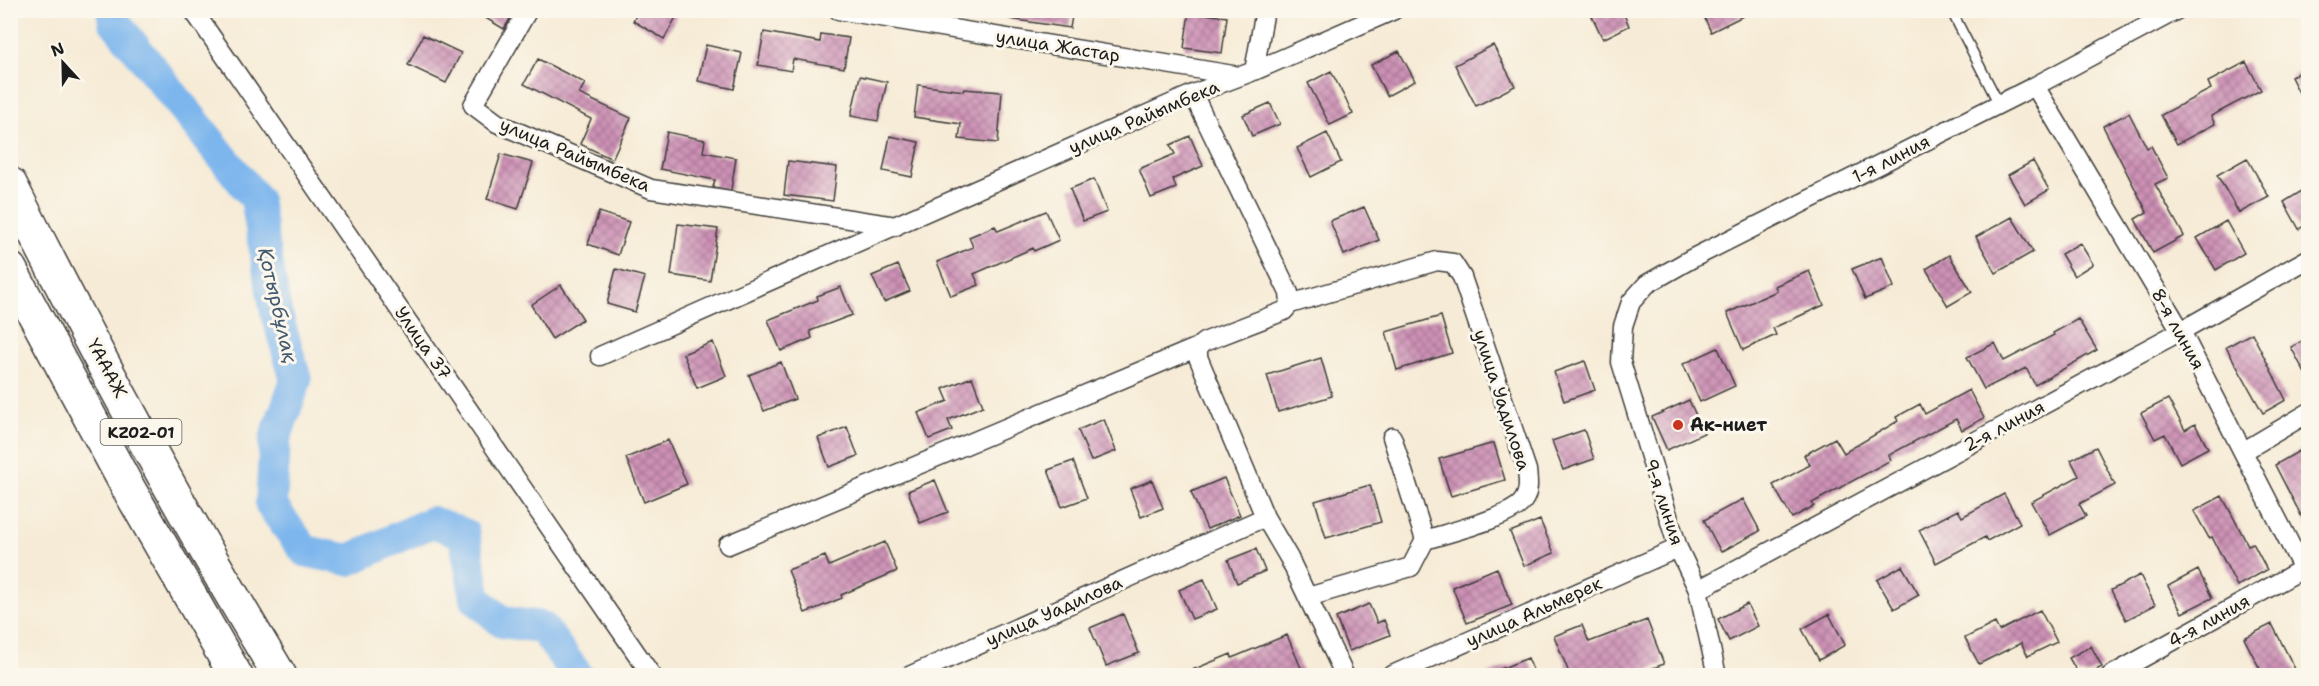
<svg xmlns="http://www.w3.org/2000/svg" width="2319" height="686" viewBox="0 0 2319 686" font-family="'Shantell Sans',sans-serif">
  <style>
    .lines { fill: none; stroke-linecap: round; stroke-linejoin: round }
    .river { stroke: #7db6ed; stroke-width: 32 }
    .building { fill: url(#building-cross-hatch) }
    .service-casing { stroke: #3d3b38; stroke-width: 12 }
    .minor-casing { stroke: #3d3b38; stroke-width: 21 }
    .motorway-casing { stroke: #3d3b38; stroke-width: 36 }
    .service { stroke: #fff; stroke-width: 9 }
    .minor { stroke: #fff; stroke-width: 18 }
    .motorway { stroke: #fff; stroke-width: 33 }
    .poi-dot { fill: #c8321e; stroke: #fbf7ec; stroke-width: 2 }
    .labels { text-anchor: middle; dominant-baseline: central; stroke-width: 6; stroke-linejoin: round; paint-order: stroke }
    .shield { fill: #fbf7ec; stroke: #5f5e5a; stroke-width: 1.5 }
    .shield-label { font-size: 16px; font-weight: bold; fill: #1c1c1c }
    .street-label { font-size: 18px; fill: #1c1c1c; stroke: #fbf7ec }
    .poi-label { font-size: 18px; font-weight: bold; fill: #1c1c1c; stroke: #fbf7ec; text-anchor: start }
    .water-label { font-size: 20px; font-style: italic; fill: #435a70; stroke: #fbf7ec }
  </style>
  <defs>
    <pattern id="building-cross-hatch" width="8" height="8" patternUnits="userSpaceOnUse" patternTransform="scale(1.5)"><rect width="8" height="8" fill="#cd91b6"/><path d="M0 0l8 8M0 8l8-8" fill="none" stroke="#a67693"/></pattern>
  </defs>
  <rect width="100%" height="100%" fill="#fbf7ec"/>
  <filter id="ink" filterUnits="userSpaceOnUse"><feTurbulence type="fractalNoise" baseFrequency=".0167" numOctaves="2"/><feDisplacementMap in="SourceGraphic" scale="12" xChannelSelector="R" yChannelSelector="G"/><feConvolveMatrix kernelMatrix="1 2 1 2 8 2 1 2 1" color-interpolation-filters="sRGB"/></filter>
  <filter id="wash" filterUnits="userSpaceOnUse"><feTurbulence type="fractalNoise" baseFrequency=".008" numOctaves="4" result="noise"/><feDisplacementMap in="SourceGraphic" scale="24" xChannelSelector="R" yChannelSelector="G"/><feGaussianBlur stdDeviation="1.35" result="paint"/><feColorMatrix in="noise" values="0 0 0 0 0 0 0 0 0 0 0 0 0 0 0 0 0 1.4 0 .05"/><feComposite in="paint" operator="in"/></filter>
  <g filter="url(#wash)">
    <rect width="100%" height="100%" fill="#f6ebd6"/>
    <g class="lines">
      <path class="river" d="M112 10 114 21 256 199 276 312 296 380 275 439 271 505 305 551 349 560 432 522 464 534 476 599 502 622 542 627 578 676"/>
    </g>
    <g id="blocks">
      <path class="building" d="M472 10H515L504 29Z
        M639 10H680L664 39 633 21Z
        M1011 10H1073L1070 28 1010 19Z
        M1589 10H1622L1629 26 1603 39Z
        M1701 10H1755L1711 32Z
        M1189 12 1227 17 1222 53 1184 48Z
        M764 32 820 42 821 34 849 38 844 68 793 59 791 71 758 65Z
        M423 35 461 53 446 83 408 65Z
        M706 45 742 53 734 89 698 81Z
        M1493 45 1515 86 1476 106 1455 65Z
        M1399 51 1415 81 1387 96 1371 65Z
        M538 59 585 83 579 94 631 118 612 159 580 144 591 119 524 84Z
        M2246 62 2261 90 2211 116 2215 124 2177 144 2161 115 2211 89 2208 82Z
        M2308 67V110L2291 77Z
        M1331 71 1353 114 1330 125 1308 83Z
        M860 76 887 82 878 121 851 116Z
        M918 85 964 91V89L1002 92 998 143 959 139 961 124 914 117Z
        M1270 103 1280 124 1252 136 1243 115Z
        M2129 113 2147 148 2151 146 2168 178 2155 184 2184 236 2153 253 2135 219 2147 212 2103 126Z
        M667 132 705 140 703 152 736 158 731 190 713 187 715 180 660 169Z
        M1327 133 1341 162 1311 177 1297 148Z
        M890 136 919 142 912 177 883 171Z
        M1190 136 1203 166 1173 179 1176 188 1151 198 1139 169 1175 154 1170 145Z
        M501 154 533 163 518 209 487 199Z
        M2247 158 2269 197 2239 213 2217 175Z
        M788 161 837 167 833 201 784 195Z
        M2033 161 2049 190 2025 204 2008 175Z
        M1094 179 1107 212 1083 221 1070 189Z
        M2308 187V223L2299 229 2284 202Z
        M1364 207 1379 240 1344 255 1330 221Z
        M1046 211 1059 240 1034 251 1033 248 974 274 979 285 951 296 937 262 973 247 969 237 995 226 998 231Z
        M599 212 629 222 618 255 588 244Z
        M2012 217 2033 252 1996 273 1976 237Z
        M2226 221 2244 253 2216 270 2197 238Z
        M678 224 718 229 710 281 671 275Z
        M2080 243 2093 264 2074 276 2061 254Z
        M1949 255 1972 292 1948 306 1926 269Z
        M1882 257 1894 287 1865 299 1852 269Z
        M898 265 910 291 884 302 872 276Z
        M616 269 645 277 635 312 607 304Z
        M1809 271 1824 305 1773 328 1776 335 1743 350 1727 313 1777 291 1775 286Z
        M561 285 583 319 552 339 531 305Z
        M841 287 852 315 810 331 812 338 781 351 768 320 818 300 817 296Z
        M1441 316 1452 353 1397 370 1386 332Z
        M2078 319 2097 350 2035 385 2026 368 1984 389 1967 357 1995 343 2004 361 2054 335 2053 333Z
        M2252 333 2286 400 2263 413 2226 347Z
        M2308 338V379L2291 347Z
        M713 342 726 376 697 388 683 354Z
        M1718 348 1735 386 1700 402 1683 364Z
        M1321 358 1332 396 1278 412 1267 375Z
        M1585 361 1595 390 1564 401 1554 372Z
        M781 362 795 399 764 411 749 375Z
        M972 377 983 406 948 420 952 430 929 439 918 413 948 401 943 389Z
        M1969 390 1984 418 1962 430 1956 419 1889 455 1891 460 1812 503 1814 506 1792 518 1773 485 1810 465 1804 455 1835 438 1844 453 1898 421 1896 417 1920 404 1925 414Z
        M2168 399 2185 430 2195 424 2208 448 2180 463 2165 434 2155 439 2141 413Z
        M1689 400 1704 433 1667 450 1652 417Z
        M1104 419 1116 451 1091 461 1078 430Z
        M847 427 858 456 829 467 818 438Z
        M1584 430 1594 459 1563 470 1552 441Z
        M668 440 687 484 644 502 626 458Z
        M1494 443 1505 480 1451 496 1439 459Z
        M2308 446V529L2275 465Z
        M2096 447 2115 485 2079 504 2086 516 2050 535 2031 502 2079 476 2071 460Z
        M1073 461 1087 498 1062 507 1048 470Z
        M1224 478 1240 515 1207 529 1191 492Z
        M935 480 948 512 920 523 908 491Z
        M1152 480 1163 508 1141 517 1130 489Z
        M1370 485 1381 522 1326 538 1315 501Z
        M2004 494 2020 523 1987 541 1985 537 1936 563 1919 530 1958 510 1962 517Z
        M2222 496 2248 545 2253 543 2267 570 2237 586 2212 537 2209 538 2194 511Z
        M1743 499 1760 531 1721 552 1704 520Z
        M1540 520 1554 553 1524 566 1510 532Z
        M885 542 897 571 841 595 842 598 805 613 788 570 825 556 829 566Z
        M1256 549 1265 571 1237 583 1228 560Z
        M1902 566 1919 595 1894 609 1877 580Z
        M1497 568 1512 605 1467 623 1452 587Z
        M2198 570 2212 598 2182 613 2168 586Z
        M2140 575 2155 605 2126 620 2111 590Z
        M1204 579 1217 609 1192 619 1179 590Z
        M1369 604 1377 623 1384 620 1390 635 1349 651 1336 618Z
        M1747 604 1758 626 1729 641 1718 619Z
        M2040 610 2057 642 2028 656 2021 643 1979 664 1965 638 1995 623 1999 631Z
        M1123 614 1139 653 1106 666 1090 628Z
        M1829 614 1845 645 1819 660 1802 629Z
        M1647 620 1664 664 1634 675H1570L1554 636 1582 625 1589 642Z
        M2272 624 2298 675H2263L2244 638Z
        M1287 635 1304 675H1180L1231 654 1232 658Z
        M2091 646 2102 667 2086 675H2079L2069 658Z
        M1528 658 1535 675H1485Z"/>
    </g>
  </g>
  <g filter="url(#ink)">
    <use href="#blocks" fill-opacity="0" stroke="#3d3b38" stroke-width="1.5"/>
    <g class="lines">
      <g class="service-casing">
        <path id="service" d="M1951 10 1999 104"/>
      </g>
      <g class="minor-casing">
        <path id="minor" d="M193 10 652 676
          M528 10 473 105 497 123 651 189 896 226
          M838 10 1239 76
          M1254 71 1265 10
          M2035 86 2181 331 2308 579
          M1193 94 1289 293 1290 304 1284 311 1204 342 1198 347V357L1265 517 1289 558 1345 676
          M1290 304 1437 261 1453 263 1462 277 1527 470C1528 481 1530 491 1523 501 1511 518 1446 533 1425 540L1411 567 1308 597
          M600 356 1193 94 1254 71 1394 10
          M1392 437 1425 540
          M2244 451 2308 413
          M728 545 1198 347
          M1698 590 2181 331 2308 259
          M909 676 1265 517
          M1390 676 1678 548
          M1717 676 1698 590 1678 548 1621 362 1623 326 1631 302 1647 284 1691 259 2035 86 2177 10
          M2110 676 2308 566"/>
      </g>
      <g class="motorway-casing">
        <path id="motorway" d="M10 184C94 351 183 516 280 676
          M10 269 127 486 236 676"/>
      </g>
      <use href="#service" class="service"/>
      <use href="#minor" class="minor"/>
      <use href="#motorway" class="motorway"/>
    </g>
  </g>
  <circle class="poi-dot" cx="1678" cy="425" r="6"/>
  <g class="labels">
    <rect class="shield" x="100.5" y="419" width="81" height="26" rx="4.5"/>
    <g class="shield-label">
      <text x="141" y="432">KZ02-01</text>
    </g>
    <g class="street-label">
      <text transform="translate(1058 46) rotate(9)">улица Жастар</text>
      <text transform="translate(1144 117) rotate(-23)">улица Райымбека</text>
      <text transform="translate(575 155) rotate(23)">улица Райымбека</text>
      <text transform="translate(1891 159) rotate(-27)">1-я линия</text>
      <text transform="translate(2178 329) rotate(61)">8-я линия</text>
      <text transform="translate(423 343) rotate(55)">Улица 37</text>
      <text transform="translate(107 368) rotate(62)">ҮАААЖ</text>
      <text transform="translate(1502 400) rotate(72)">улица Уадилова</text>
      <text transform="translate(2004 426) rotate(-28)">2-я линия</text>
      <text transform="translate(1664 502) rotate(72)">9-я линия</text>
      <text transform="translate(1054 611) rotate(-24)">улица Уадилова</text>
      <text transform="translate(1534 612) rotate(-24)">улица Альмерек</text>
      <text transform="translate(2209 621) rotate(-29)">4-я линия</text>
    </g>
    <g class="poi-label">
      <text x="1690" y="425">Ак-ниет</text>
    </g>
    <g class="water-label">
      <text transform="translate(278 305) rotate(77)">Қотырбұлақ</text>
    </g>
  </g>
  <rect width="2319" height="686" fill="none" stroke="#fbf7ec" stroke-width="36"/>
  <g transform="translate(63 63) rotate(338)" stroke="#fbf7ec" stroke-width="4.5" paint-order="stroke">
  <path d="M0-4.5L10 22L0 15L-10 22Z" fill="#1c1c1c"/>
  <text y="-9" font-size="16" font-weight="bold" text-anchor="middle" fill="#1c1c1c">N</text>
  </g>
</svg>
